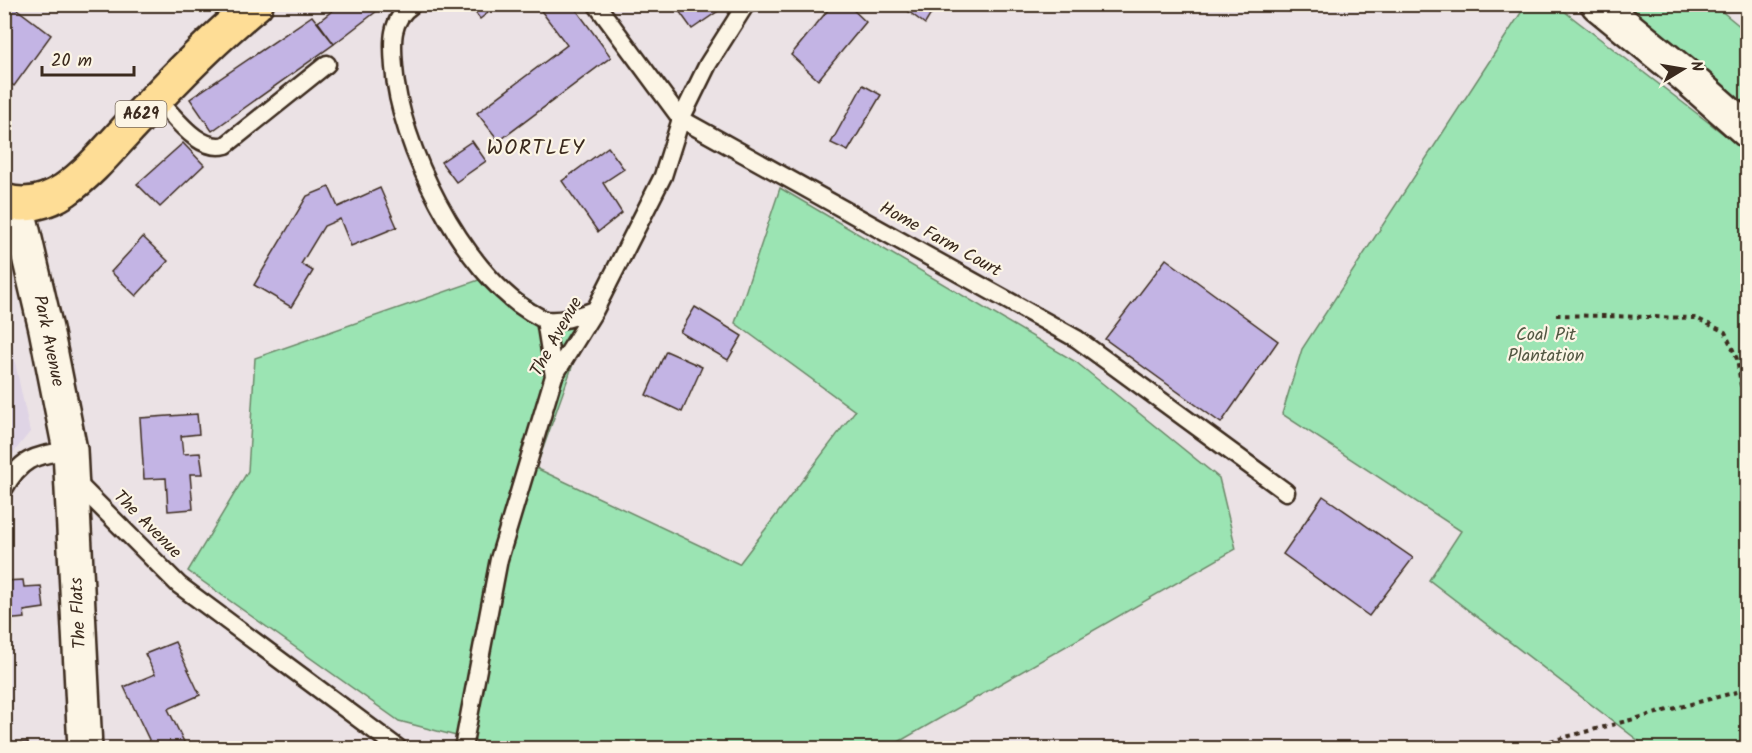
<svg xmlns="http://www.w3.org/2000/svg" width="1752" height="753" viewBox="0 0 1752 753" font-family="Kalam,sans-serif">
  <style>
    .built { fill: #dfd4e5 }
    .green { fill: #9be4b3; stroke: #6b8768; stroke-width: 1.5 }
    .building { fill: #c3b4e4; stroke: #3b2a1e; stroke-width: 1.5 }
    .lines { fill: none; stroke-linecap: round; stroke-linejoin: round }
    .lane-casing { stroke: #3b2a1e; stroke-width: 21 }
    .street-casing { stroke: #3b2a1e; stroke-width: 38 }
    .highway-casing { stroke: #3b2a1e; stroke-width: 38 }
    .path { stroke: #3b2a1e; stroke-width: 4; stroke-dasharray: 4.5 4.5; stroke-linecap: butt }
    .lane { stroke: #fcf5e5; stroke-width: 16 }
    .street { stroke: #fcf5e5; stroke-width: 33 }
    .highway { stroke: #fedd96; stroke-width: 33 }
    .labels { text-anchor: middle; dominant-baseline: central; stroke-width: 4.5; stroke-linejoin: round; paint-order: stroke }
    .shield { fill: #fcf5e5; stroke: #75675a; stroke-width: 1.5 }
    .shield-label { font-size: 16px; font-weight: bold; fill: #3b2a1e }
    .street-label { font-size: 18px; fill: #3b2a1e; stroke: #fcf5e5 }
    .park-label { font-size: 18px; fill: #535843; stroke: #fcf5e5 }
    .quarter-label { font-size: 21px; letter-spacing: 1.5px; fill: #3b2a1e; stroke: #fcf5e5 }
  </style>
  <rect width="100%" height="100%" fill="#ebe2e5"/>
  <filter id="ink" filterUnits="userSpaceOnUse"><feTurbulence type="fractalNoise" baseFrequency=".0167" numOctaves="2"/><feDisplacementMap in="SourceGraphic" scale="12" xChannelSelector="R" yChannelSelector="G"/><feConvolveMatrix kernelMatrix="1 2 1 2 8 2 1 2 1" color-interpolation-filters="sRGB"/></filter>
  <g filter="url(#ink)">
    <path class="built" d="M5 316 30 432 5 463H4Z"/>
    <path class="green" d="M1526 5H1556L1747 152V748H1648L1429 580 1461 531 1282 414 1302 349Z
      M1627 5H1714L1747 32V111Z
      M780 188 1076 362 1219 478 1236 549 888 748H502L399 721 188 571 248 471 255 358 493 275 583 336 536 468 739 564 855 411 735 323Z"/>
    <path class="building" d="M4 4H10L51 35 14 86 4 78Z
      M341 4H386L334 44 318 22Z
      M469 4H499L480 19Z
      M536 4H572L611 57 499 141 477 113 567 45Z
      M674 4H722L724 7 692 29Z
      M833 4H847L866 22 818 80 791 55Z
      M912 4H937L925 24 908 11Z
      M312 16 334 44 212 131 190 99Z
      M863 85 881 95 848 151 831 143Z
      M472 141 486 161 456 182 441 162Z
      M183 143 204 165 160 207 137 184Z
      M608 147 624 169 603 183 622 213 598 232 562 181Z
      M329 187 338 207 380 188 397 227 351 246 340 219 324 226 301 264 313 271 291 307 254 285 307 196Z
      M143 237 168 261 136 296 111 272Z
      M1166 259 1278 341 1221 423 1105 339Z
      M695 307 742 336 728 360 680 332Z
      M666 351 702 367 682 412 646 395Z
      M197 414 199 434 181 436 183 454 200 453 203 474H190L193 509 168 511 166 478 144 479 140 418Z
      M1323 496 1413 558 1369 616 1283 554Z
      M23 580 24 587 41 586 44 608 24 611 25 618 4 620V581Z
      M175 642 200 695 168 709 187 748H153L124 687 155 674 145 654Z
      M28 742 29 748H4V744Z"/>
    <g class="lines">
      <g class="lane-casing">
        <path id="lane" d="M596 4 681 119 1077 339 1286 492
          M412 5C390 20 392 42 394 67 399 144 462 271 530 312 535 314 541 319 546 320 563 322 580 315 595 310
          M156 98C174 115 198 153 226 145L327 64
          M545 320 554 376
          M72 478 179 585 398 748
          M4 489C22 456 36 456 70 450
          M463 748 499 559 554 376 595 310 663 176 681 119 708 64 746 4"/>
      </g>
      <g class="street-casing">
        <path id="street" d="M1598 4 1686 76 1748 131
          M17 205 46 329 70 450 85 748"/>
      </g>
      <g class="highway-casing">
        <path id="highway" d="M4 201C25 208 47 202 65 190 92 171 114 143 137 119 175 78 212 40 256 4"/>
      </g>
      <path class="path" d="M1556 315 1696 318 1725 332 1737 359 1748 432
        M1524 748 1748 689"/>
      <use href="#lane" class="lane"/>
      <use href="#street" class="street"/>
      <use href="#highway" class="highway"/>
    </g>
  </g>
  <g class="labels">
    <rect class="shield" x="115.5" y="101" width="51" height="26" rx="4.5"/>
    <g class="shield-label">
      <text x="141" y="114">A629</text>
    </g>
    <g class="street-label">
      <text transform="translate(940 240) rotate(29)">Home Farm Court</text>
      <text transform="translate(557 337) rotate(-61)">The Avenue</text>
      <text transform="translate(48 341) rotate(78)">Park Avenue</text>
      <text transform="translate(147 525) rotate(45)">The Avenue</text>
      <text transform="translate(79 613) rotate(-93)">The Flats</text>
    </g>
    <g class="park-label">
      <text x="1546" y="335">Coal Pit<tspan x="1546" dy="21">Plantation</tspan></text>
    </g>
    <g class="quarter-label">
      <text x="536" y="148">WORTLEY</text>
    </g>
  </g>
  <rect width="1752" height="753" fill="none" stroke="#fcf5e5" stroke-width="24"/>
  <rect x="12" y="12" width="1728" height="729" fill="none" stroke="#3b2a1e" stroke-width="2" filter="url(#ink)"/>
  <g transform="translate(1683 69) rotate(79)" stroke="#fcf5e5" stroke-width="4.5" paint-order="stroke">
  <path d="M0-4.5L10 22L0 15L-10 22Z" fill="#3b2a1e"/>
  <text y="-9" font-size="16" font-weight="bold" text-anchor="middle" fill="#3b2a1e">N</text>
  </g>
  <path d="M42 66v9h92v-9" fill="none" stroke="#3b2a1e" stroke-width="3"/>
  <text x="51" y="66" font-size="18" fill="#3b2a1e" stroke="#fcf5e5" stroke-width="4.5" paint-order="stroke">20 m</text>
</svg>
